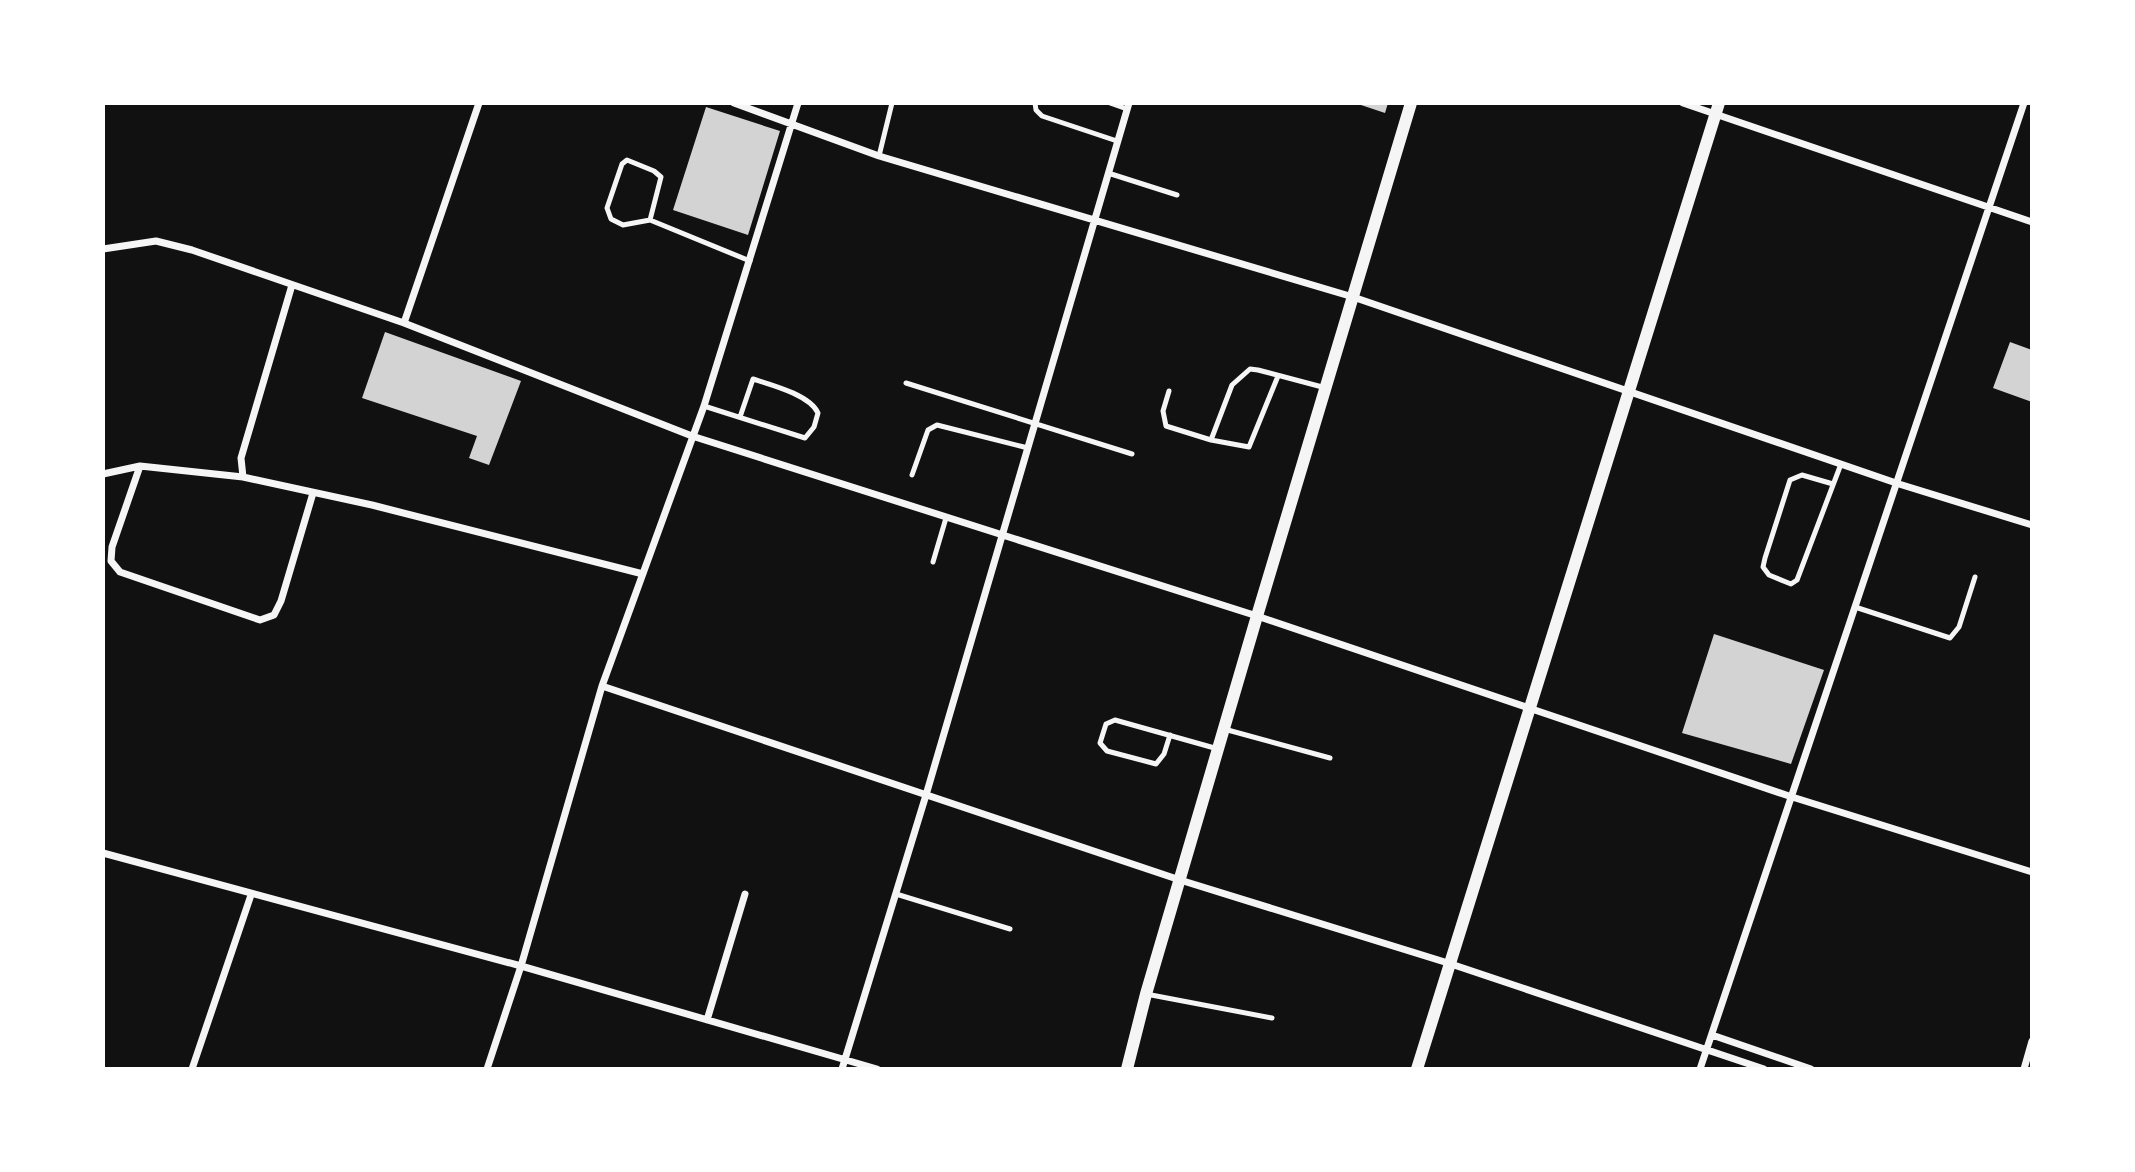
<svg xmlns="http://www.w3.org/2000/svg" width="2135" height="1172" viewBox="0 0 2135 1172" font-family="'Libre Baskerville',serif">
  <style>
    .building { fill: #d3d3d3 }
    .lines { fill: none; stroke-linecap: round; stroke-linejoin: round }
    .service { stroke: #f5f5f5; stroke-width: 5 }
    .minor { stroke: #f5f5f5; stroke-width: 7 }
    .tertiary { stroke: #f5f5f5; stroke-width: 12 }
  </style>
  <rect width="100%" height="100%" fill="#111"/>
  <path class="building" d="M1355 103H1388L1385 113Z
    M706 107 780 131 748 235 673 210Z
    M385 332 521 381 489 465 469 458 477 436 362 398Z
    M2010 342 2032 350V402L1993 388Z
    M1714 634 1824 670 1791 764 1682 733Z"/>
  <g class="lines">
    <path class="service" d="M1035 103 1036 110 1042 116 1117 141
      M1110 103 1127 109
      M879 156 892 103
      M1108 173 1177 195
      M650 220 661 177 654 171 627 160 622 164 607 208 611 219 623 225 650 220 750 261
      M1278 376 1249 447 1211 440 1232 385 1250 369 1258 370 1326 388
      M906 383 1132 454
      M1169 391 1163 411 1166 426 1211 440
      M704 406 805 438 814 427 818 413C810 395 772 385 753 379L740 417
      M912 475 928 430 937 425 1028 448
      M1833 484 1802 475 1790 480 1765 558 1763 567 1769 575 1791 584 1797 580 1841 464
      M933 562 946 518
      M1855 607 1950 638 1959 627 1975 577
      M1224 729 1330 758
      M1170 735 1164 754 1156 764 1107 751 1100 743 1106 724 1115 720 1218 749
      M896 894 1010 929
      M1146 994 1272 1018"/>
    <path class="minor" d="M734 103 879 156 1353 297 1899 484 2032 525
      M1683 103 2032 222
      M103 249 156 241 192 250 404 323 692 436 1257 616 1789 796 2032 872
      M404 323 479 103
      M140 466 112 547 111 561 120 572 260 620 274 615 281 601 313 493
      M103 474 140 466 243 477 372 505 643 574
      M243 477 241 458 292 285
      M602 686 1180 880 1448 963 1764 1069
      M103 853 521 966 877 1069
      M707 1020 745 894
      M1712 1035 1811 1069
      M192 1069 251 895
      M487 1069 521 966 602 686 704 406 798 103
      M842 1069 926 795 1129 103
      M1700 1069C1806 746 1918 426 2024 103
      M2024 1069 2032 1041"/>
    <path class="tertiary" d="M1127 1069 1146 994 1257 616 1411 103
      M1417 1069 1719 103"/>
  </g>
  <rect width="2135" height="1172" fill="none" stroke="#ffffff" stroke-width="210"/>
</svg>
